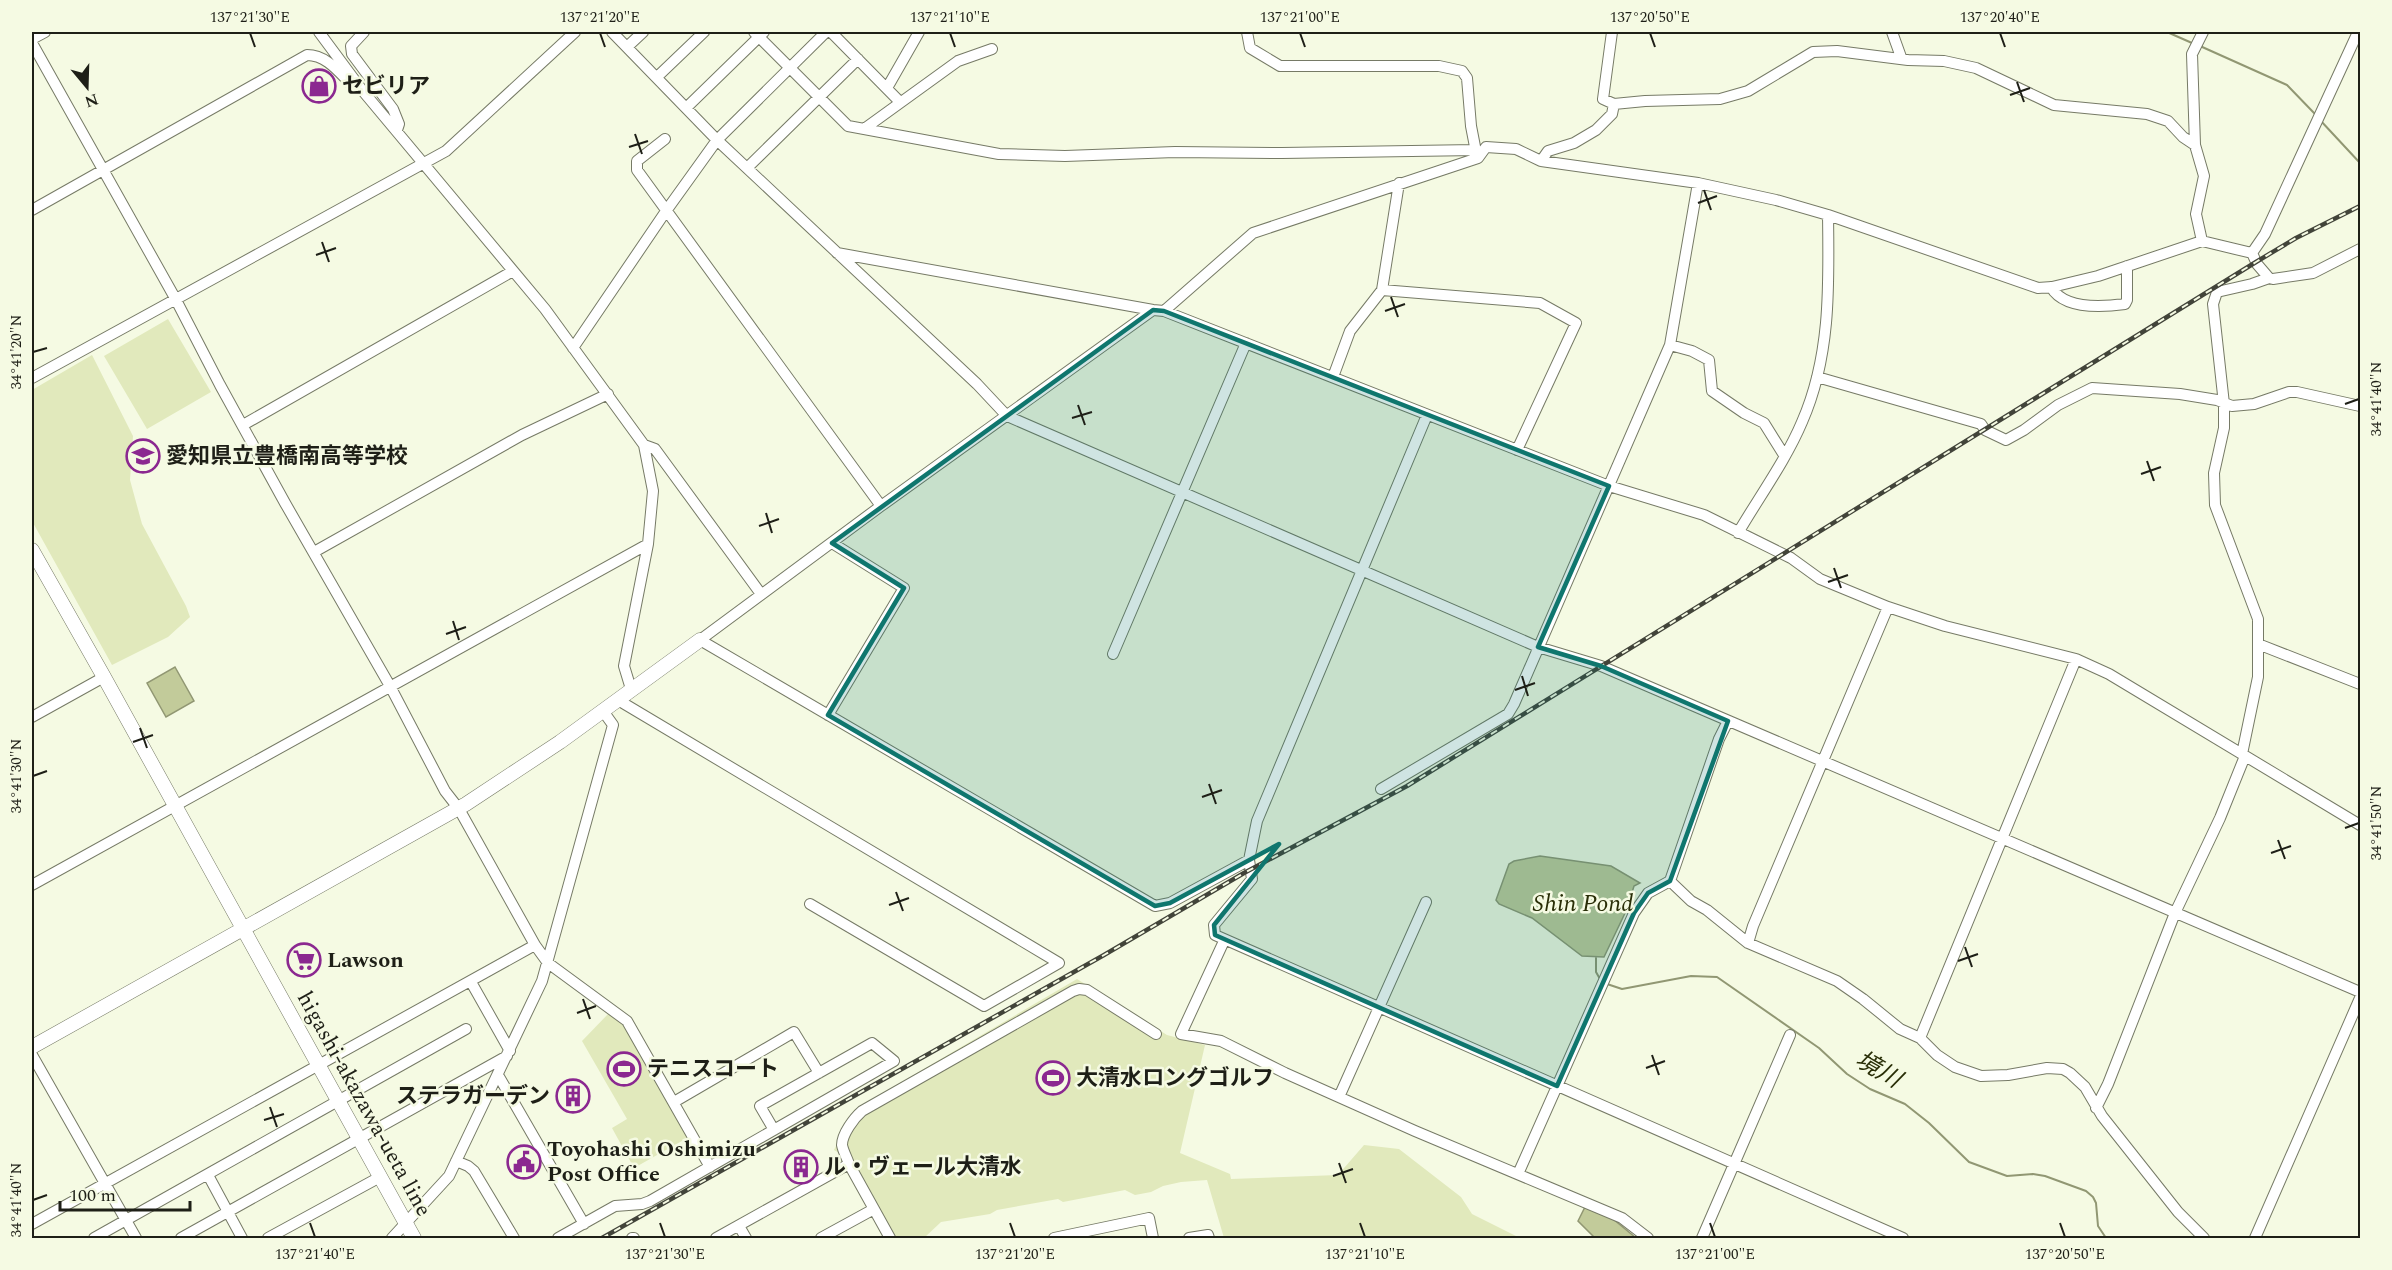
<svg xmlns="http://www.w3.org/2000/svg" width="2392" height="1270" viewBox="0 0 2392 1270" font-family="Spectral,'Noto Sans JP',serif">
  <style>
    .green { fill: #e1e9bc }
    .water { fill: #c2cb9a; stroke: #919773; stroke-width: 1.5 }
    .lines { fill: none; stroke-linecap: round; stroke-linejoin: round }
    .stream { stroke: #919773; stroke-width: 2 }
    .street-casing { stroke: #767a66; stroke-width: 12 }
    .secondary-casing { stroke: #767a66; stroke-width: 15 }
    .street { stroke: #fff; stroke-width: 10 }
    .secondary { stroke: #fff; stroke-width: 14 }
    .rail-casing { stroke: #42443a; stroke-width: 4.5 }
    .rail { stroke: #f5fae3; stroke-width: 2; stroke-dasharray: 7; stroke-linecap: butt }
    .marked { fill: #0f766e; fill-opacity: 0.2; stroke: #0f766e; stroke-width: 4.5; stroke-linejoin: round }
    .ticks { fill: none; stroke: #1e1f17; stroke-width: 2 }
    .labels { text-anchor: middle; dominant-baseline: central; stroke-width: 5; stroke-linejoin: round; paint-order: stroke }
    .poi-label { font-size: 22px; font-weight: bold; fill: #1e1f17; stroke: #f5fae3; text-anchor: start }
    .street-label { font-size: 22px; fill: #1e1f17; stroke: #f5fae3 }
    .water-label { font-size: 24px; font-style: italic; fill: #292e07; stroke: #f5fae3 }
    .neatline { fill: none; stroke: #1e1f17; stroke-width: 2 }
    .ticks-label { font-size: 15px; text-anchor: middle; fill: #1e1f17 }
  </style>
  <rect width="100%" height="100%" fill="#f5fae3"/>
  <path class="green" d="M168 319 211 392 147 429 104 356Z
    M92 355 133 436 130 480 142 524 186 606 190 617 168 637 112 665 32 521V390Z
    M1077 979 1167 1035 1205 1045 1180 1153 1230 1174 1231 1179 1338 1175 1364 1145 1399 1149 1461 1197 1472 1214 1520 1238H1224L1207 1180 1181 1182 1163 1186 1151 1192 1135 1195 1125 1190 1063 1202 1058 1199 997 1210 990 1214 941 1222 924 1238H896L853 1161 834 1150 854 1110Z
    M609 1013 625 1025 689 1137 634 1168 612 1128 627 1119 582 1041Z"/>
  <path class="water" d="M175 667 194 701 166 717 147 683Z
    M1540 856 1611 866 1640 883 1634 886 1627 909 1604 957 1582 956 1532 918 1499 904 1496 900 1509 864 1514 861Z
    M1585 1207 1613 1219 1636 1238H1595L1578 1221Z"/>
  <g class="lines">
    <path class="stream" d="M2167 32 2192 43
      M2200 46 2287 85 2315 114
      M2320 120 2360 163
      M1596 958V972L1600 979
      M1607 984 1622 989 1691 976 1717 977 1819 1048 1847 1074 1870 1089 1905 1104 1929 1123 1969 1162 2007 1176 2033 1174 2045 1176 2086 1191 2093 1197 2096 1203 2098 1226 2106 1238"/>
    <g class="street-casing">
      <path id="street" d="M319 32 362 90 545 309 644 445 653 491 648 544 624 666 631 689
        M364 32 351 46 352 54 393 109 399 124 397 130
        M612 32 717 140 977 384 1007 416 1538 647 1601 666 2360 992
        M754 32 848 126 999 154 1065 156 1175 152 1282 153 1476 150
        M831 32 900 102
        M1247 32 1250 48 1280 66H1439L1462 71 1467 78 1471 126 1477 157
        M1612 32 1603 99 1614 104 1645 101 1720 99 1748 91 1813 52 1837 51 1908 60 1944 61 1976 68 2054 105 2147 114 2168 121 2183 137 2195 145
        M1892 32 1901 57
        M32 39 45 32
        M32 43 175 298 220 385 285 503 390 686 445 791 459 809 535 945 548 963 627 1021 710 1167
        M627 47 643 32
        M657 77 704 32
        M887 88 919 32
        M686 108 764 32
        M864 129 958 61 992 49
        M665 139 637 161V170L881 506
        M1541 161 1548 151 1574 143 1596 130 1612 114 1614 104
        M747 168 858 59
        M32 210 307 55C326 55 338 71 351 84
        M2202 241 2196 214 2204 176 2195 145 2192 54 2203 32
        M837 253 1153 310 1164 311 1609 486 1704 515 1791 558 1820 579 1888 607 1945 626 2076 659 2109 674 2360 825
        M2252 253 2265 234 2358 32
        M2252 253 2257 264 2269 278
        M2051 287C2064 310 2103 307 2125 304L2127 300V266
        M1382 290 1540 303 1576 323 1517 450
        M1153 310 881 506 700 640 1155 906 1170 903 1249 860
        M1164 311 1253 233 1478 158 1486 147 1516 149 1541 161 1698 183 1776 200 1828 215 2038 288 2052 287 2098 276 2202 241 2252 253
        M1670 345 1692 351 1709 360 1712 391 1744 413 1764 423 1784 455
        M573 348 666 211 717 140 826 32
        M1333 377 1350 331 1382 290 1399 183
        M1817 377 1981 424 1985 430 2006 440 2024 430 2058 405 2092 388 2180 394 2217 400 2232 406 2254 404 2289 392H2297L2360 406
        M32 378 446 151 575 32
        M1427 415 1257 821 1249 860 1252 879 1214 925 1215 935 1903 1238
        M243 425 513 271
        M644 445 655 449 761 594
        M1738 533C1759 497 1786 460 1802 422 1831 356 1829 285 1828 215
        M314 552 522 435 608 394
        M2258 644 2360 684
        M1113 654 1246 343
        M618 700 1059 963 984 1006 810 904
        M828 715 904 588 832 543
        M32 717 104 677
        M2242 754 2258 677V619L2215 505 2214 473 2224 428V404L2213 304 2217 292 2252 284 2269 278 2273 279 2313 273 2360 249
        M1381 789 1508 714 1514 704 1670 345 1698 183
        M1670 881 1691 901 1707 910 1748 943 1837 981 1863 999 1900 1029 1920 1038 1937 1055 1955 1067 1981 1076 2008 1075 2047 1068 2063 1069 2070 1073 2085 1087 2102 1116 2178 1212 2204 1238
        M32 885 648 544
        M1224 941 1181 1034 1221 1041 1285 1073 1415 1131 1622 1218 1648 1238
        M1748 943 1753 926 1888 607
        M471 982 510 1051
        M1920 1038 2076 659
        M32 1055 136 1238
        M498 1075 584 1224
        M1339 1097 1426 902
        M674 1102 794 1032 819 1073
        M2096 1108 2108 1084 2175 913 2220 818 2245 756
        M456 1161 468 1166 474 1171 514 1238
        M849 1164C847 1158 843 1151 842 1145 842 1134 854 1118 862 1111L1073 991 1079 989 1087 990 1156 1034
        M1518 1174 1634 913 1648 893 1670 881 1719 739 1728 721
        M208 1175 242 1238
        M32 1224 535 945
        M739 1226 746 1238
        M94 1238 466 1029
        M181 1238 507 1056
        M268 1238 380 1177
        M392 1238 449 1176 542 981 613 725 603 711
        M558 1238 615 1206 642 1204 650 1201C731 1155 812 1108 894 1061L872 1043 760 1106 774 1130
        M632 1238H634
        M716 1238 849 1164 890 1238
        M821 1238 874 1209
        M1054 1238 1149 1218 1153 1238
        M1189 1238 1208 1235 1209 1238
        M1702 1238 1790 1035
        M2255 1238 2360 998"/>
    </g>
    <g class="secondary-casing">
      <path id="secondary" d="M32 550 104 677 414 1238
        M32 1047 466 804 560 742 700 640"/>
    </g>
    <use href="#street" class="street"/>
    <use href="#secondary" class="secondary"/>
    <g class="rail-casing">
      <path id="rail" d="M602 1238 1104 955 1244 873 1407 786 2256 262 2296 238 2360 206"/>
    </g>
    <use href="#rail" class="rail"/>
  </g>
  <path class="marked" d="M1153 310 1164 311 1609 486 1538 647 1601 666 1728 721 1670 881 1648 893 1634 913 1557 1086 1215 935 1214 925 1279 844 1170 903 1155 906 828 715 904 588 832 543Z"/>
  <path class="ticks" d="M250 33 255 47M600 33 605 47M950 33 955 47M1300 33 1305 47M1650 33 1655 47M2000 33 2005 47M2017 82 2024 102M2010 95 2030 88M635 134 642 154M629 147 648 141M1704 190 1711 210M1698 203 1717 196M322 242 329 262M316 255 336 248M1391 297 1398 317M1385 311 1405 304M33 352 47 348M2345 404 2359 399M1078 405 1085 425M1072 418 1092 412M2147 461 2154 481M2141 474 2161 467M766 513 772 533M759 526 779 519M1834 568 1841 588M1828 582 1848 575M453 621 459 640M446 634 466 627M1522 676 1528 696M1515 690 1535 683M140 728 147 748M133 742 153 735M33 776 47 771M1209 784 1216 804M1202 797 1222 790M2345 828 2359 823M2278 840 2285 859M2271 853 2291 846M896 892 903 911M889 905 909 898M1965 947 1972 967M1958 961 1978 954M583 999 590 1019M577 1013 596 1006M1652 1055 1659 1075M1646 1068 1665 1061M270 1107 277 1127M264 1120 284 1114M1339 1163 1346 1183M1333 1176 1353 1169M33 1200 47 1195M310 1223 315 1237M660 1223 665 1237M1010 1223 1015 1237M1360 1223 1365 1237M1710 1223 1715 1237M2060 1223 2065 1237"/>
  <defs>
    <g id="shop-ring" transform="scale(1.725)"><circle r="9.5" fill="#f5fae3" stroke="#8b2890" stroke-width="1.5"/><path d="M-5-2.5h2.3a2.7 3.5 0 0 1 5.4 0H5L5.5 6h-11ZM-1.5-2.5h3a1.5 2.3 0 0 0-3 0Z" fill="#8b2890"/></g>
    <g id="school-ring" transform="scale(1.725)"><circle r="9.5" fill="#f5fae3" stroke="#8b2890" stroke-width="1.5"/><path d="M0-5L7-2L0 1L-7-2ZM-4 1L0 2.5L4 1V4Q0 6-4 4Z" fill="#8b2890"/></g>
    <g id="supermarket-ring" transform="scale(1.725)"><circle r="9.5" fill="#f5fae3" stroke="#8b2890" stroke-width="1.5"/><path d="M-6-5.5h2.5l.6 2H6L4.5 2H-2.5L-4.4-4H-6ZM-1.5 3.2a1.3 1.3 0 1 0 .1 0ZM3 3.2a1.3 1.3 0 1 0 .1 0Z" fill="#8b2890"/></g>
    <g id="stadium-ring" transform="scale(1.725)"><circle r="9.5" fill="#f5fae3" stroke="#8b2890" stroke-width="1.5"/><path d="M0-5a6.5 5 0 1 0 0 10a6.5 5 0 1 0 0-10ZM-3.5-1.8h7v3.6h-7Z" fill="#8b2890"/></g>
    <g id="building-ring" transform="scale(1.725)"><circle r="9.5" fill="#f5fae3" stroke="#8b2890" stroke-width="1.5"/><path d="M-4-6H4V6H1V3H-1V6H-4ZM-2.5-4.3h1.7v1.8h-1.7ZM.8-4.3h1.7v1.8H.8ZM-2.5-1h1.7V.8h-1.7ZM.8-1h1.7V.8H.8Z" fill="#8b2890"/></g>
    <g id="civic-ring" transform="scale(1.725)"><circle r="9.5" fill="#f5fae3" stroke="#8b2890" stroke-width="1.5"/><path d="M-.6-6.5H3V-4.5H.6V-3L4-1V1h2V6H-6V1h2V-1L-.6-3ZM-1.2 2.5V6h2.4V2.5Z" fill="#8b2890"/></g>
  </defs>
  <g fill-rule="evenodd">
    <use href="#shop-ring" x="319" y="86"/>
    <use href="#school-ring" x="143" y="456"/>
    <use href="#supermarket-ring" x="304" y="960"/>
    <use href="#stadium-ring" x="624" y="1069"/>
    <use href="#stadium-ring" x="1053" y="1078"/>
    <use href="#building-ring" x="573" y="1096"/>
    <use href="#civic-ring" x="524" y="1162"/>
    <use href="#building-ring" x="801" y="1167"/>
  </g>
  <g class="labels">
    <g class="poi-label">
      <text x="342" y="86">セビリア</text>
      <text x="166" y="456">愛知県立豊橋南高等学校</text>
      <text x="327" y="960">Lawson</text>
      <text x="647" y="1069">テニスコート</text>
      <text x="1076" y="1078">大清水ロングゴルフ</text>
      <text x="550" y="1096" text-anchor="end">ステラガーデン</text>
      <text x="547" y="1149">Toyohashi Oshimizu<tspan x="547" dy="25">Post Office</tspan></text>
      <text x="824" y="1167">ル・ヴェール大清水</text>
    </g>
    <g class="street-label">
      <text transform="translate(364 1104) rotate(61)">higashi-akazawa-ueta line</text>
    </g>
    <g class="water-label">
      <text x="1583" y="904">Shin Pond</text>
      <text transform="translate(1878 1070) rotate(30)">境川</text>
    </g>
  </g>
  <rect width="2392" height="1270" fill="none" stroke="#f5fae3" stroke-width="66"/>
  <g transform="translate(87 87) rotate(161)" stroke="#f5fae3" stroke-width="4.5" paint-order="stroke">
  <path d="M0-4.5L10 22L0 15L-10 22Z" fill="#1e1f17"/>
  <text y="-9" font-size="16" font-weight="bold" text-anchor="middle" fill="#1e1f17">N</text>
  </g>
  <path d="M60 1201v9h130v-9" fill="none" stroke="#1e1f17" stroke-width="3"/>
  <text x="69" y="1201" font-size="18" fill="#1e1f17" stroke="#f5fae3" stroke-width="4.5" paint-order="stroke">100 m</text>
  <rect x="33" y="33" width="2326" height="1204" class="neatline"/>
  <g class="ticks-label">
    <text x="250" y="22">137°21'30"E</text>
    <text x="600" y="22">137°21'20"E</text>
    <text x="950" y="22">137°21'10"E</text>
    <text x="1300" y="22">137°21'00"E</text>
    <text x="1650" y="22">137°20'50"E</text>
    <text x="2000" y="22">137°20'40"E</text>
    <text transform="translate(16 352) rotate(-90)" y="5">34°41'20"N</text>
    <text transform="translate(2376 399) rotate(-90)" y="5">34°41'40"N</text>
    <text transform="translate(16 776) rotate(-90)" y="5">34°41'30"N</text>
    <text transform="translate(2376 823) rotate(-90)" y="5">34°41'50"N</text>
    <text transform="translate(16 1200) rotate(-90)" y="5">34°41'40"N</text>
    <text x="315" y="1259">137°21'40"E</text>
    <text x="665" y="1259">137°21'30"E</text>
    <text x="1015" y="1259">137°21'20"E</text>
    <text x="1365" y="1259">137°21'10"E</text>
    <text x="1715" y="1259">137°21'00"E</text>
    <text x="2065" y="1259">137°20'50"E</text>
  </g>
</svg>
